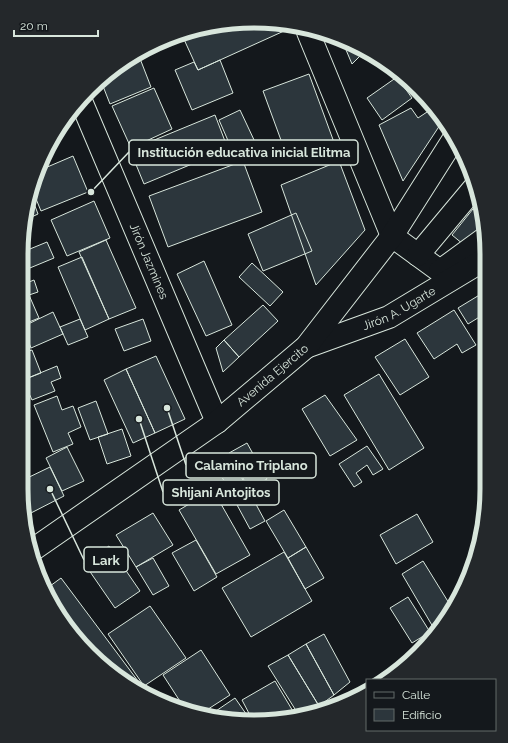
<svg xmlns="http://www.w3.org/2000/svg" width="508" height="743" viewBox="0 0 508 743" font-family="Raleway,sans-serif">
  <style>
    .building { fill: #2c363c; stroke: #d8e6dc }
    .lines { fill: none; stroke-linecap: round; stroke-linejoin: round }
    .minor-casing { stroke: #d8e6dc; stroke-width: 24 }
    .highway-casing { stroke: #d8e6dc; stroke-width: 24 }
    .minor { stroke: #14181c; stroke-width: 22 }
    .highway { stroke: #14181c; stroke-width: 22 }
    .labels { text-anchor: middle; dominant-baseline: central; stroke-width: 3; stroke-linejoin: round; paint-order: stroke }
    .street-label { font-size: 12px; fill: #d8e6dc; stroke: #14181c }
    .rim { fill: none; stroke: #d8e6dc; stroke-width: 5 }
    .leader { fill: none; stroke: #d8e6dc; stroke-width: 1.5 }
    .callout-dot { fill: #d8e6dc; stroke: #14181c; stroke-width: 1.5 }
    .callout { fill: #14181c; stroke: #d8e6dc; stroke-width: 1.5 }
    .callout-label { font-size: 13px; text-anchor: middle; font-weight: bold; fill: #d8e6dc }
  </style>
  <rect width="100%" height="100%" fill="#14181c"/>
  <path class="building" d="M254 21 282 27 284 31 198 70 182 35Z
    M341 38 364 52 352 64Z
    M139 56 151 87 110 104 101 81Z
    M220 60 233 93 192 110 175 70 194 62 198 70Z
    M309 74 335 145 289 162 263 91Z
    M397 77 412 98 382 120 367 98Z
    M415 87 419 89 442 123 440 125Z
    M154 88 172 129 131 148 112 106Z
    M411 108 418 118 430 110 440 125 403 181 379 125Z
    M240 110 255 142 233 152 219 120Z
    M215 115 228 149 144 184 130 150Z
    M73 156 88 192 41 211 32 189 38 171Z
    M243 161 262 212 168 247 149 196Z
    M339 161 365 230 316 285 281 185Z
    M32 198 38 214 25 220V209L29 200Z
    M94 201 110 238 67 256 51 220Z
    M477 204 483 233 469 249 452 235Z
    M296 213 312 251 263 271 248 234Z
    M106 240 136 308 109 319 79 252Z
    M47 242 54 258 25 270V251Z
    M82 257 109 319 85 330 58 267Z
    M204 261 232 325 206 336 177 274Z
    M252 263 283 292 270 306 239 277Z
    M34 280 38 292 29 295 39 318 24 324V284Z
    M486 291V313L468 324 458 308Z
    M263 305 278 321 239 357 224 340Z
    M454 310 476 345 462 353 457 344 434 359 417 333Z
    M53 312 63 334 31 348 24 330V326Z
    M80 319 88 337 68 345 60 327Z
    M143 319 151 341 124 351 115 329Z
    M405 339 429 377 400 395 375 357Z
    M224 340 239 357 223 372 216 348Z
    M32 350 41 373 23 380V353Z
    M156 356 185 419 155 433 126 369Z
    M57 366 61 378 51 382 55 391 32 400 23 380Z
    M126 369 155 433 133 443 104 380Z
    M379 374 424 448 389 470 344 395Z
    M23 380 28 391 23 393Z
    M325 395 357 440 330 456 302 409Z
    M57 396 62 410 73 406 81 427 68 433 73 444 53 452 34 405Z
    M96 401 108 434 90 440 78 408Z
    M122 429 131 456 107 464 98 437Z
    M247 443 267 479 249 489 229 453Z
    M367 446 383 469 373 475 367 465 356 473 362 482 354 487 339 464Z
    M67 447 84 481 62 491 46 458Z
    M231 458 265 521 250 529 216 466Z
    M50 467 64 496 29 514 23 501 21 481Z
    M213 490 250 555 216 574 179 510Z
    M284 510 306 547 288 558 266 521Z
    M153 513 173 545 136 567 116 535Z
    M417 514 433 542 396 564 380 535Z
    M196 540 217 577 194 591 172 553Z
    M109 546 140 591 115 608 84 563Z
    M306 547 324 578 305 589 288 558Z
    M284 552 312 601 251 637 222 588Z
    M153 558 169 586 153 595 136 567Z
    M423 561 452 608 442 621 433 627 402 574Z
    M61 578 138 681 133 686 112 674 60 619 46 589Z
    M408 597 430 632 412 643 390 608Z
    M150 606 186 658 144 686 108 634Z
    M324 634 350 682 334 695 306 644Z
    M306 644 334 695 319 706 288 655Z
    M201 650 230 695 202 713 185 709 163 675Z
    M288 655 319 706 314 712 300 717 268 666Z
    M275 681 297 718 253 721 242 700Z
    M235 698 251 721H239L210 715Z"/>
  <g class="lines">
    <g class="minor-casing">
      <g id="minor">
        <path d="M308 32 392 236 451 279"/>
        <path id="s1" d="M81 101 217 422"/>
        <path d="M418 255 474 188"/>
        <path d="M440 271 484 239"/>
        <path id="s2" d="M306 347 389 317 487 258"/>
      </g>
    </g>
    <g class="highway-casing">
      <g id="highway">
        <path id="s3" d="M31 551 217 422 306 347 392 236 453 140"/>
      </g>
    </g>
    <use href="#minor" class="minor"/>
    <use href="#highway" class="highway"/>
  </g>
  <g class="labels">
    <g class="street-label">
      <text stroke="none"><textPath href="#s1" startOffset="174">Jirón Jazmines</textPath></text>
      <text stroke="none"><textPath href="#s2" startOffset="101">Jirón A. Ugarte</textPath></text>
      <text stroke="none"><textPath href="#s3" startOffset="299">Avenida Ejercito</textPath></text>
    </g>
  </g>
  <path d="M0 0H508V743H0ZM254 28H254A226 226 0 0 1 480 254V489A226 226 0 0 1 254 715H254A226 226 0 0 1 28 489V254A226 226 0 0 1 254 28Z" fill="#24282b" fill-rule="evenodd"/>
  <path class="rim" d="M254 28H254A226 226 0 0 1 480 254V489A226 226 0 0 1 254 715H254A226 226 0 0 1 28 489V254A226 226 0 0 1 254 28Z"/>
  <path class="leader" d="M91 192L129 152M167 408L186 465M139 419L163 492M50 489L84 560"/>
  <g class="callout-dot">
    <circle cx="91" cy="192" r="4"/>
    <circle cx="167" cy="408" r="4"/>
    <circle cx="139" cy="419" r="4"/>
    <circle cx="50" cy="489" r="4"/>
  </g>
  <g class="callout">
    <rect x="129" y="140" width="229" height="25" rx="4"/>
    <rect x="186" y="453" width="130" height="25" rx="4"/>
    <rect x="163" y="480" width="116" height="25" rx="4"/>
    <rect x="84" y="547" width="44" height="25" rx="4"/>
  </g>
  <g class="callout-label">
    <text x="244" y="157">Institución educativa inicial Elitma</text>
    <text x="251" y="470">Calamino Triplano</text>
    <text x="221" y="497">Shijani Antojitos</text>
    <text x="106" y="565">Lark</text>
  </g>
  <rect x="366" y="679" width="130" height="52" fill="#14181c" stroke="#626a69"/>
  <rect x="374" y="692" width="20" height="6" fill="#14181c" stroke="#626a69"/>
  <text x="402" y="699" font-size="12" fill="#d8e6dc">Calle</text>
  <rect x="374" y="709" width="20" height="12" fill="#2c363c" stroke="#626a69"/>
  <text x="402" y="719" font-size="12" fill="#d8e6dc">Edificio</text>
  <path d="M14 30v6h84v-6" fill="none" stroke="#d8e6dc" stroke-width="2"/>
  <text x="20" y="30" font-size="12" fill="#d8e6dc" stroke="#14181c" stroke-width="3" paint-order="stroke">20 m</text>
</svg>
